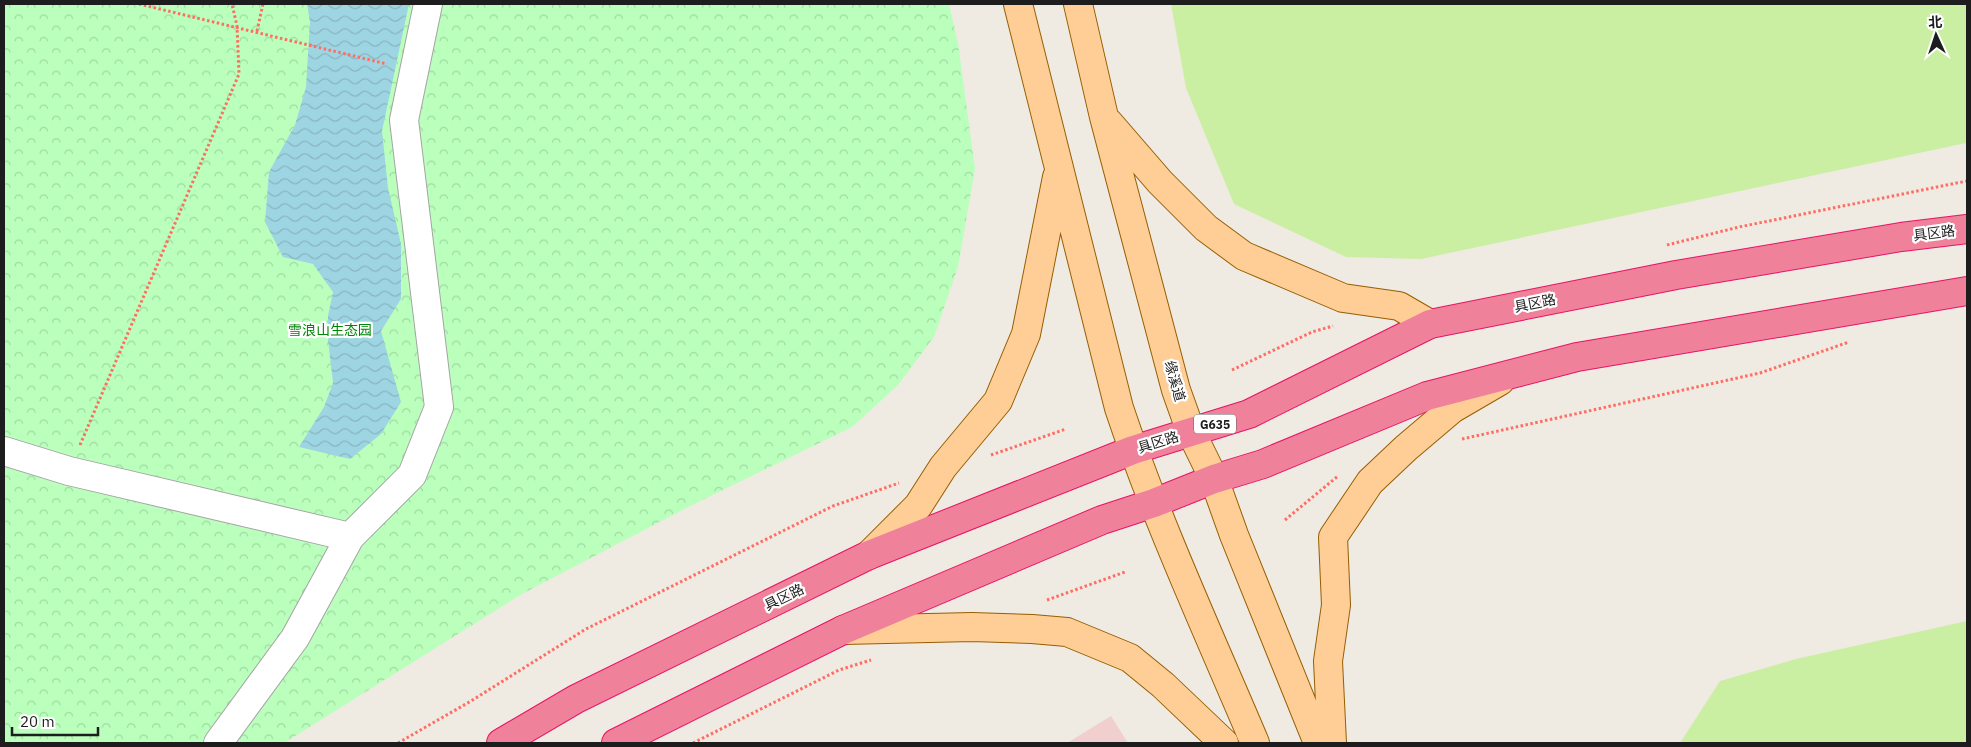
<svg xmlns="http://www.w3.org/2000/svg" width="1971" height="747" viewBox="0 0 1971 747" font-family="'IBM Plex Sans','Noto Sans SC',sans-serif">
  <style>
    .commercial { fill: #f2cfcf }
    .park { fill: url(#park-crowns) }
    .garden { fill: #cbefa2 }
    .water { fill: url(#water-waves) }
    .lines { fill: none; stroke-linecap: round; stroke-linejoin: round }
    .minor-casing { stroke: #a4a4a4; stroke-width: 30 }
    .major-casing { stroke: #965e00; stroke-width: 30 }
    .highway-casing { stroke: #e91365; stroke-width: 30 }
    .path { stroke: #ff6d63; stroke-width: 3; stroke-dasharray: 2.5 2.5; stroke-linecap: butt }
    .minor { stroke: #fff; stroke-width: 28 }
    .major { stroke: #ffce97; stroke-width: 28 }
    .highway { stroke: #ef829a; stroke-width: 28 }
    .labels { text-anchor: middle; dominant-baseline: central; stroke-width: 4.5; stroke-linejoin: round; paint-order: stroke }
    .shield { fill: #fff; stroke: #616161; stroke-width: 1 }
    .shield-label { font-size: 12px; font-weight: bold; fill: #1d1d1d }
    .street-label { font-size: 14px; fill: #1d1d1d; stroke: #fff }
    .park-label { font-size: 14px; fill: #018506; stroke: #fff }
  </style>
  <defs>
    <pattern id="park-crowns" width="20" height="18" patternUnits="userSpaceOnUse" patternTransform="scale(1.25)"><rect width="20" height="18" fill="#baffbc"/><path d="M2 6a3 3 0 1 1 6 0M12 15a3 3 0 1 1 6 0" fill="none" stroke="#9fdaa1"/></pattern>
    <pattern id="water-waves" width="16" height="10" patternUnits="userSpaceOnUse" patternTransform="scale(1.25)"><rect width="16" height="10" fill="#9ed5e2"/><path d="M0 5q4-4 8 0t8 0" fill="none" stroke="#88b6c1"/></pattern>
  </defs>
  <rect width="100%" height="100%" fill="#efeae2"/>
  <path class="commercial" d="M1111 716 1128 743H1067Z"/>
  <path class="park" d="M4 4H949L958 43 975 169 958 267 934 337 898 385 852 427 692 505 522 594 284 743H4Z"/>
  <path class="garden" d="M1171 4H1967V148L1966 143 1421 259 1346 257 1234 204 1186 88Z
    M1967 621V743H1680L1720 681 1796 659Z"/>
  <path class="water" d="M307 4H409L382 131 388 188 401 244V299L381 331 401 402 381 434 350 459 299 447 324 407 333 383 328 340V316L333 292 313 264 283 257 265 222 269 172 295 125 306 87 310 22Z"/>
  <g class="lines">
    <g class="minor-casing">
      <path id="minor" d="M4 451 69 471 350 537
        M218 743 295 638 350 537 412 475 439 407 404 120 428 4"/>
    </g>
    <g class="major-casing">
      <path id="major" d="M1018 4 1119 408C1157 522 1208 632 1255 743
        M1078 4 1104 117 1176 390 1191 432 1214 479 1234 535 1318 743
        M1109 123 1160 182 1206 228 1244 256 1343 298 1399 306 1430 324
        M869 555 918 506 943 467 998 401 1026 334 1057 177
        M843 630 972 627 1032 629 1067 632 1130 658 1163 685 1224 743
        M1332 743 1328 661 1336 605 1333 537 1370 482 1406 448 1452 409 1500 381"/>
    </g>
    <g class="highway-casing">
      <path id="highway" d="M501 743 576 699 869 555 1133 450 1249 414 1430 324 1676 275 1901 237 1967 229
        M616 743 843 630 1102 520 1154 503 1214 479 1263 464 1427 396 1577 357 1967 291"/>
    </g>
    <path class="path" d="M139 4 387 64
      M257 31 263 4
      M1667 245 1739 227 1967 181
      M1232 370 1312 332 1333 326
      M1462 439 1760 373 1849 342
      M80 445 239 74 237 26 232 4
      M991 455 1066 429
      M1285 520 1338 476
      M1047 600 1125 572
      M398 743 471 701 586 629 833 506 899 483
      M693 743 839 670 871 660"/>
    <use href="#minor" class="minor"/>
    <use href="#major" class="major"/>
    <use href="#highway" class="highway"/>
  </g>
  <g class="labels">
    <rect class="shield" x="1194" y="414.5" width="42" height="19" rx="4"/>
    <g class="shield-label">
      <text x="1215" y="424">G635</text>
    </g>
    <g class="street-label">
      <text transform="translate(1934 233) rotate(-7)">具区路</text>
      <text transform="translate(1535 303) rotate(-11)">具区路</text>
      <text transform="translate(1175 381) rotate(74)">缘溪道</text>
      <text transform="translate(1158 442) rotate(-17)">具区路</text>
      <text transform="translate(784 597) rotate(-26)">具区路</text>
    </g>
    <g class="park-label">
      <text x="330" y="330">雪浪山生态园</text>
    </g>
  </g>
  <rect width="1971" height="747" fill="none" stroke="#1d1d1d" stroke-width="10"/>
  <g transform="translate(1936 35) rotate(357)" stroke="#ffffff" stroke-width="4" paint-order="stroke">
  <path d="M0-4L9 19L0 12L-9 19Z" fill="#1d1d1d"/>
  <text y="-8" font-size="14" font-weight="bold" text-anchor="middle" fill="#1d1d1d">北</text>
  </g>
  <path d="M12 727v8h86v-8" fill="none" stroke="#1d1d1d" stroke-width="2.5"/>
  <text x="20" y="727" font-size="15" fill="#1d1d1d" stroke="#ffffff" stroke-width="4" paint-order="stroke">20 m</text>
</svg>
